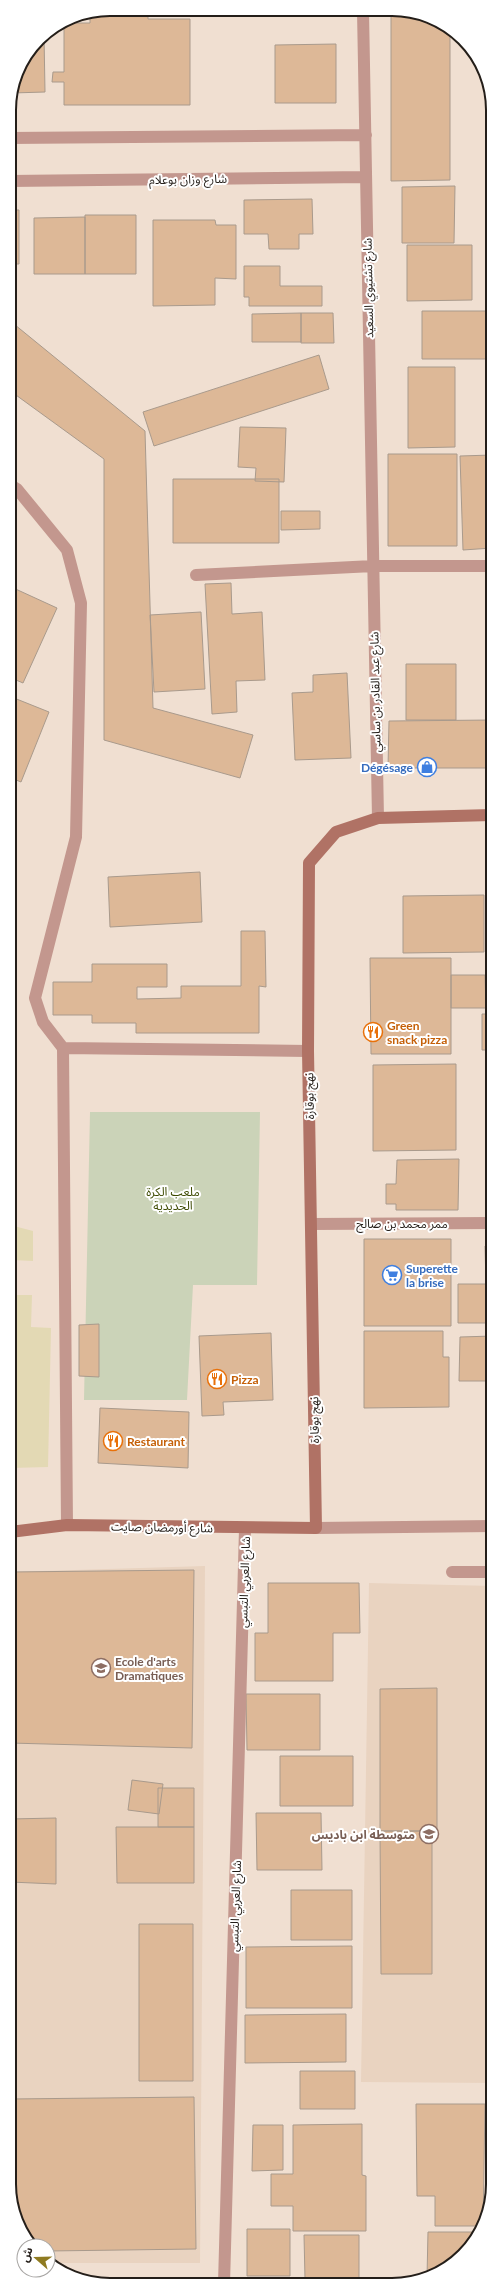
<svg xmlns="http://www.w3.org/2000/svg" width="502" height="2294" viewBox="0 0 502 2294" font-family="Lato,'Noto Sans Arabic',sans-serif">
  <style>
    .built { fill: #e9d3c0 }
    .green { fill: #cbd3b8 }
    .sand { fill: #e3d9b4 }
    .building { fill: #ddb897; stroke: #a99a8c }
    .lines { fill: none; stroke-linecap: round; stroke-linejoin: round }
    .pedestrian { stroke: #c3978e; stroke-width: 12 }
    .minor { stroke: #c3978e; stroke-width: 12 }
    .tertiary { stroke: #c3978e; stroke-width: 12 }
    .secondary { stroke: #b07265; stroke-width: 12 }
    .labels { text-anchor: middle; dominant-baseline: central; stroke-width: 4; stroke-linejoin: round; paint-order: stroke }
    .street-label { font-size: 12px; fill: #241e19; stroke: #fff }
    .shop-label { font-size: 12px; font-weight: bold; fill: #366cbe; stroke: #fff; text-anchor: end }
    .food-label { font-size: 12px; font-weight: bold; fill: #c56008; stroke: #fff; text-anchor: start }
    .park-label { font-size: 12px; fill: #3d4a00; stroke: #fff }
    .education-label { font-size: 12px; font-weight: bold; fill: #785e54; stroke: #fff; text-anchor: start }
    .rim { fill: none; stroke: #241e19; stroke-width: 2 }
  </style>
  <rect width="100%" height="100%" fill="#f0dfd1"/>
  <path class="built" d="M205 1566 200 2263H49L48 2246H32L10 2197V1572Z
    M369 1583 493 1586V2083L361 2082Z"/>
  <path class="green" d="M90 1112H260L257 1285H193L187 1400H84Z"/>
  <path class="sand" d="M10 1225 33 1231V1261L12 1260V1295H32L31 1327 51 1328 48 1467 10 1468Z"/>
  <path class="building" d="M110 9H148V19H190V105H64V82H52L53 72H64V23H90V13Z
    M391 11H412L442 22 450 29V180L391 181Z
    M44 35 45 92 12 93 17 71 39 38Z
    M336 44V103H275V45Z
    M455 186 454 243H402V187Z
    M312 199 313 234H299V249H269L268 234H244V200Z
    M9 210H19V264H9Z
    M85 215H136V274H85Z
    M85 217V274H34V218Z
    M153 220H215L216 225H236V279L215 278V305L153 306Z
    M407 245H472V300L407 301Z
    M244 266H280V286H322V306H249V297H244Z
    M422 311H492V359H422Z
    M301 313V342H252V314Z
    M301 313H333L334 343H301Z
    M9 320 145 431 153 708 253 735 240 778 104 740V459L9 390Z
    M319 355 329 389 154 446 143 412Z
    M408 367H455V447L408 448Z
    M240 427 286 428 284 482 255 481 256 468 238 467Z
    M388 454H457V546H388Z
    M492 455V548L463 550 460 456Z
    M173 479H279V543H173Z
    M281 511H320V529L281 530Z
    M231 583 232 614 262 612 265 680 236 681 237 712 212 714 205 584Z
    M9 586 57 608 23 683 9 677Z
    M201 612 205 689 154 692 150 615Z
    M406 664H456V720H406Z
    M347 673 351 758 295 760 292 693 313 692V675Z
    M9 696 49 712 21 782 9 777Z
    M492 720V768H388L389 721Z
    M200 872 202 922 110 927 108 877Z
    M484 895V952L403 953V896Z
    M241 931H265L266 987 259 986V1033H136V1023H92V1015H53V982H92V964H167V987H137V999L181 998V986H241Z
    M370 958H451V1054H371Z
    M451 975H485L486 1008H451Z
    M482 1014H492V1050H482Z
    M456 1064V1150L373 1151V1065Z
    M459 1159 458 1210H396V1204H386V1184H396L397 1160Z
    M364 1239H451V1326H364Z
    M485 1246H493V1323H458V1284H486Z
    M99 1324V1377L79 1376V1325Z
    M364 1331H443V1357H449V1407L364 1408Z
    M271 1333 273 1400 223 1402 224 1415 202 1416 199 1336Z
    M493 1336V1381H459L460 1337Z
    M100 1408 189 1412 188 1468 98 1463Z
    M194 1570 192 1748 10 1743V1572Z
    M268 1583H359L360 1633H333V1681H255V1633H268Z
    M437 1688V1831H380V1689Z
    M246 1694H320V1750H247Z
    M280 1756H353V1806H280Z
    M132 1780 163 1784 159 1814 128 1810Z
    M158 1788H194V1827H158Z
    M256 1813H321L322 1870H257Z
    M56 1818V1884L10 1882V1819Z
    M116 1827H194V1883H117Z
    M380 1831H432V1974H381Z
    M291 1890H352V1940H291Z
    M139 1924H193V2081H139Z
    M352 1946V2008H246V1947Z
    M346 2014V2062L245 2063V2015Z
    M300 2071H355V2109H300Z
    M194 2097 196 2249 48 2251V2246H32L10 2197V2099Z
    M416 2104H485L483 2226H435V2196H417Z
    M362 2124V2175L366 2176V2231H293V2206H271V2174H293V2125Z
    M253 2125H283V2170L252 2171Z
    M247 2229H290V2276H247Z
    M428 2232H479L464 2255 437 2274 427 2277Z
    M304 2235H359V2279H305Z"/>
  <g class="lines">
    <path class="pedestrian" d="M311 1224 493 1223"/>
    <path class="minor" d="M363 11 378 818
      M9 138 366 135
      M9 181 366 177
      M9 484 17 489 67 550 81 603 76 837 35 998 43 1022 63 1048
      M196 575 373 566H492
      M67 1525 63 1048 308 1051
      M452 1572H493
      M224 2284 245 1529"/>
    <path class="tertiary" d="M316 1528 493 1526"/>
    <path class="secondary" d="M10 1532 67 1525 316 1528 308 1051 309 863 336 832 378 818 492 815"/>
  </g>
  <defs>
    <g id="shop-ring" transform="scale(1)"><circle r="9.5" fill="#fff" stroke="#3f7fe0" stroke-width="1.5"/><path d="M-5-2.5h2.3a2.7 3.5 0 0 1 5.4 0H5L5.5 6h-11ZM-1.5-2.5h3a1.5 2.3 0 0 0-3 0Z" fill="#3f7fe0"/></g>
    <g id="restaurant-ring" transform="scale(1)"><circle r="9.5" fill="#fff" stroke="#e8710a" stroke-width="1.5"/><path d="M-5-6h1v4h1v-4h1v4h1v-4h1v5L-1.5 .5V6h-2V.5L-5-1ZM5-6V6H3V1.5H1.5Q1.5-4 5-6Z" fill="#e8710a"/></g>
    <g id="supermarket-ring" transform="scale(1)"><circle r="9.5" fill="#fff" stroke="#3f7fe0" stroke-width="1.5"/><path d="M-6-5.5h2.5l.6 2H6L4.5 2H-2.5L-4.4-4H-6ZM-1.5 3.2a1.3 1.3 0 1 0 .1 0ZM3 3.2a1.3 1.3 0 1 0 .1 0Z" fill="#3f7fe0"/></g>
    <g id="school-ring" transform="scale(1)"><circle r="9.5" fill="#fff" stroke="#8d6e63" stroke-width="1.5"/><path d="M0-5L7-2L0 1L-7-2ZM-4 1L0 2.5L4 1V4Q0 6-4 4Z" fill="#8d6e63"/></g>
  </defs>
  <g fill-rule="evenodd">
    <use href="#shop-ring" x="427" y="767"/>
    <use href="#restaurant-ring" x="373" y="1032"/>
    <use href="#supermarket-ring" x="392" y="1275"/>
    <use href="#restaurant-ring" x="217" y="1379"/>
    <use href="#restaurant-ring" x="113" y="1441"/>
    <use href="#school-ring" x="101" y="1668"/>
    <use href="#school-ring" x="429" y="1834"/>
  </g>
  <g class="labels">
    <g class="street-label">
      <text transform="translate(188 179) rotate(-1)">شارع وزان بوعلام</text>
      <text transform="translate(368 288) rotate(-91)">شارع تشتيوي السعيد</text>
      <text transform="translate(375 692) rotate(-91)">شارع عبد القادر بن ساسي</text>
      <text transform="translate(309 1096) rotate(-91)">نهج بوقارة</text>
      <text x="402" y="1223">ممر محمد بن صالح</text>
      <text transform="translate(314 1420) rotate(-91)">نهج بوقارة</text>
      <text transform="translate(162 1527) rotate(1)">شارع أورمضان صايت</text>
      <text transform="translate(244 1582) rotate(-88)">شارع العربي التبسي</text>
      <text transform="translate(235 1906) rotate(-88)">شارع العربي التبسي</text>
    </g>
    <g class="shop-label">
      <text x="413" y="767">Dégésage</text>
      <text x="406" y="1268" text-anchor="start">Superette<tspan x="406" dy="14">la brise</tspan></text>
    </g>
    <g class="food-label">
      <text x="387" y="1025">Green<tspan x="387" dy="14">snack pizza</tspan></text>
      <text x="231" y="1379">Pizza</text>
      <text x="127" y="1441">Restaurant</text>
    </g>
    <g class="park-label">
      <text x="173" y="1191">ملعب الكرة<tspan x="173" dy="14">الحديدية</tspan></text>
    </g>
    <g class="education-label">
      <text x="115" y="1661">Ecole d'arts<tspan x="115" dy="14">Dramatiques</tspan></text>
      <text x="415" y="1834" text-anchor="end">متوسطة ابن باديس</text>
    </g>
  </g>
  <path d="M0 0H502V2294H0ZM110 16H392A94 94 0 0 1 486 110V2184A94 94 0 0 1 392 2278H110A94 94 0 0 1 16 2184V110A94 94 0 0 1 110 16Z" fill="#fff" fill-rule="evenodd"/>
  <path class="rim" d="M110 16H392A94 94 0 0 1 486 110V2184A94 94 0 0 1 392 2278H110A94 94 0 0 1 16 2184V110A94 94 0 0 1 110 16Z"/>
  <g transform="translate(36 2258) rotate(290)"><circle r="19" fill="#ffffff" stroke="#a7a5a3"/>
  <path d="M0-3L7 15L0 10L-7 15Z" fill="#8f7b21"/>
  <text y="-6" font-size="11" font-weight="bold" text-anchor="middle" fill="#241e19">ش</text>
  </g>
</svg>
